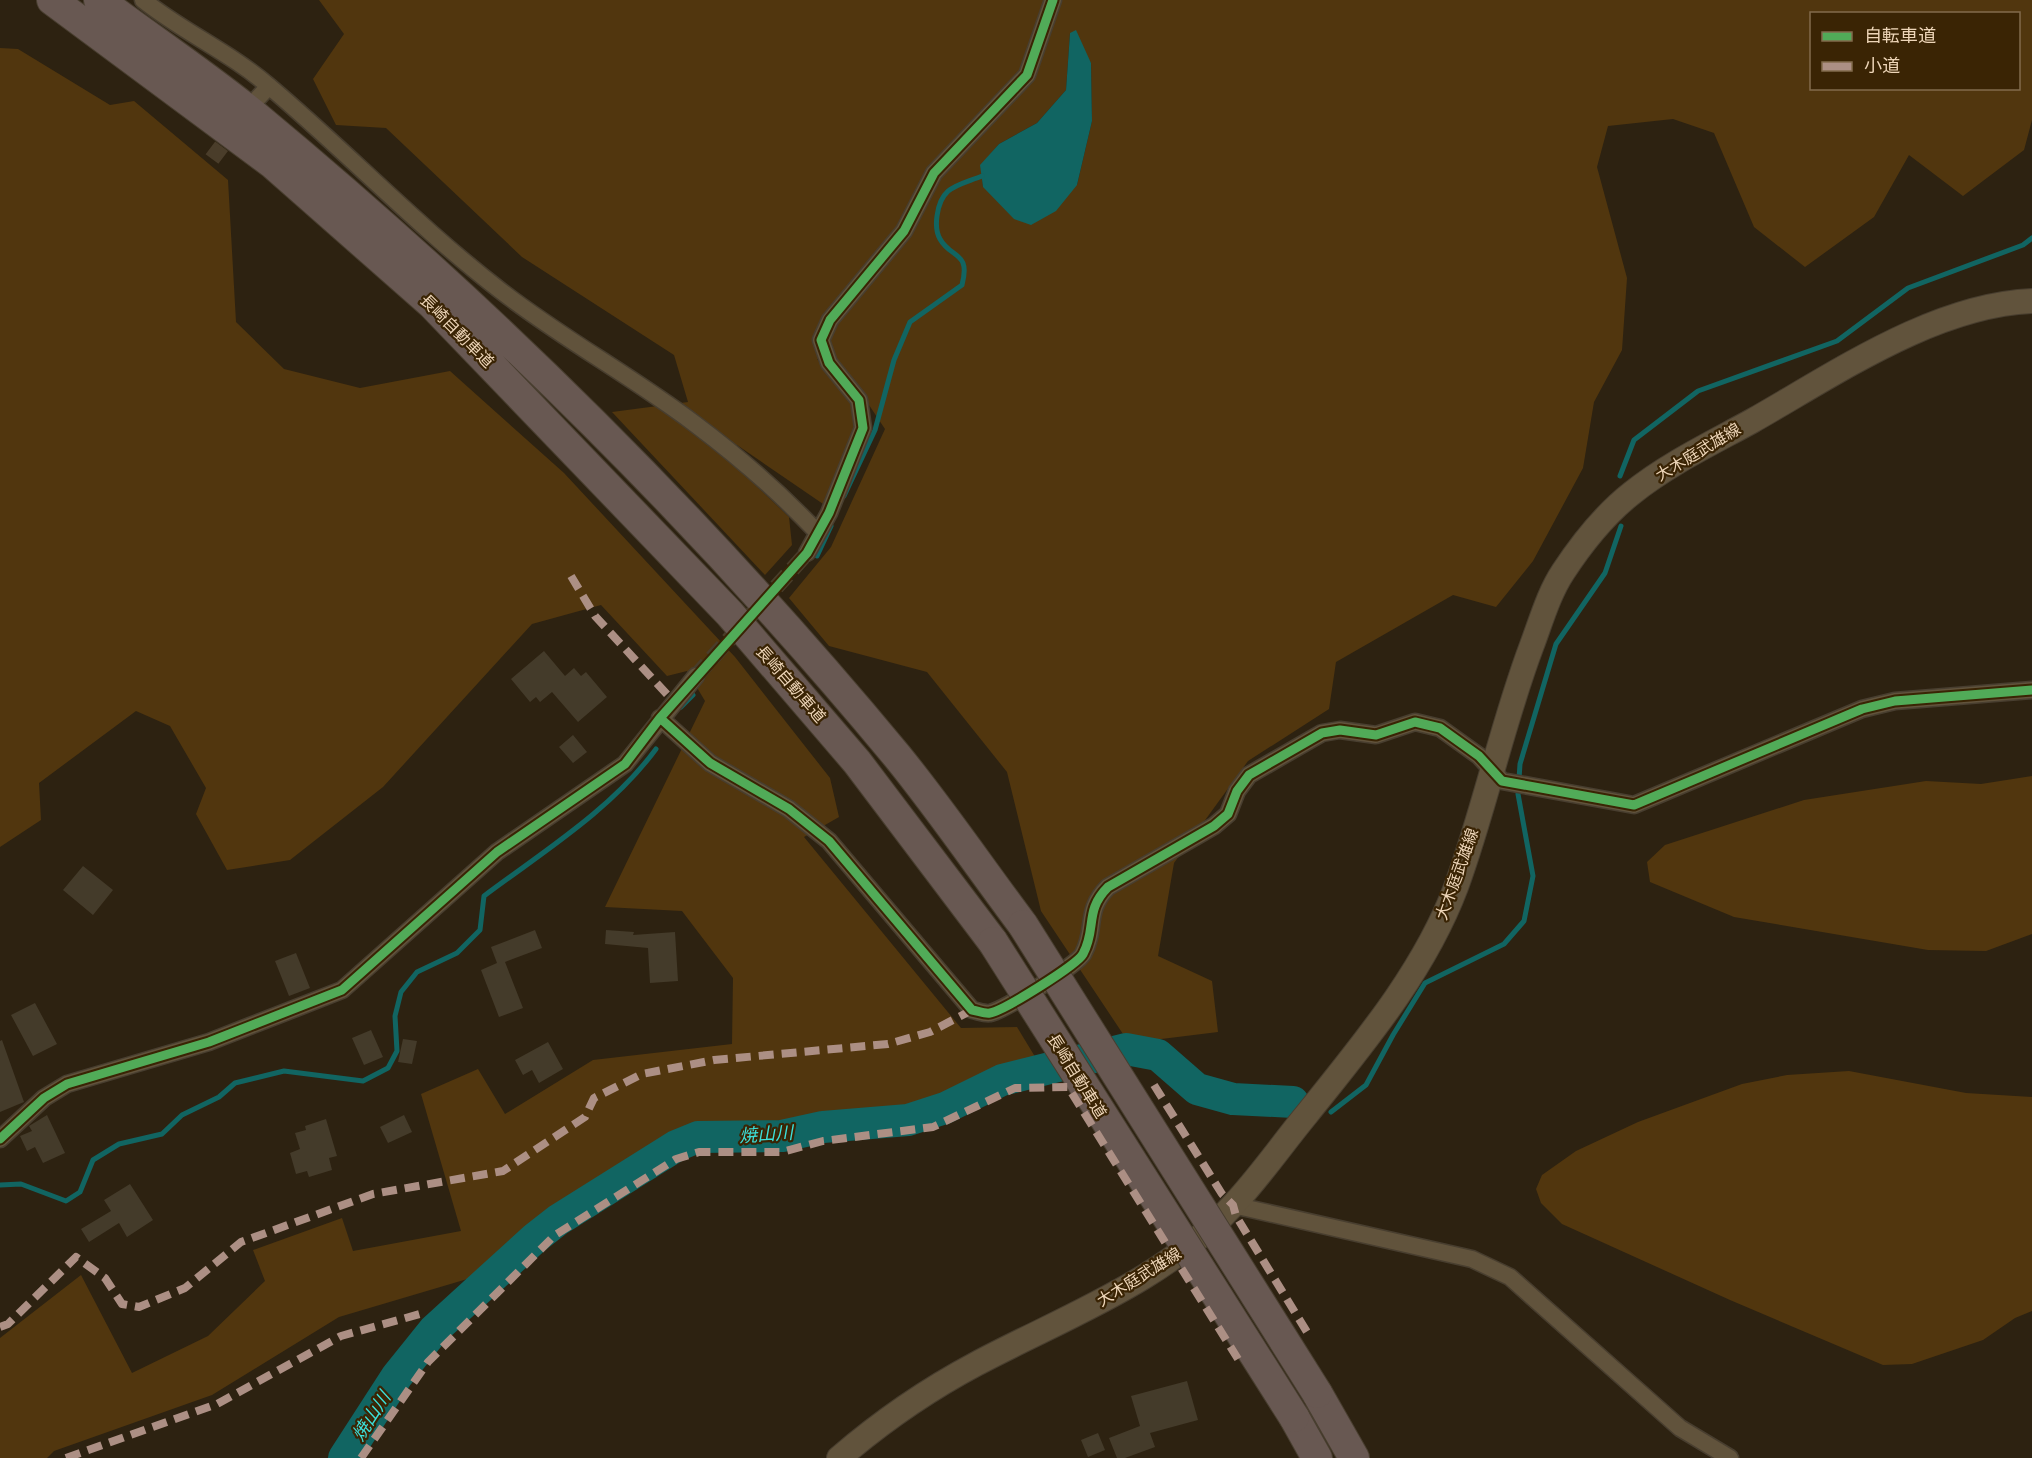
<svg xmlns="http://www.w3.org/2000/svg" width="2032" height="1458" viewBox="0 0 2032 1458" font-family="'Roboto Condensed','Noto Sans JP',sans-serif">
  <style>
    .green { fill: #51360e; fill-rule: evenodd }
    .water { fill: #116562 }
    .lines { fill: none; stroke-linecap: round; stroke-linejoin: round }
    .stream { stroke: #116562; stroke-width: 5 }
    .river { stroke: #116562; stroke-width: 32 }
    .building { fill: #443b2a }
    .street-tunnel { stroke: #4a3d2a; stroke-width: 16; stroke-dasharray: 16 8; stroke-linecap: butt }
    .street-casing { stroke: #483e2f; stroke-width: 19 }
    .secondary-casing { stroke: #483e2f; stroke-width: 26 }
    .highway-casing { stroke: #483e2f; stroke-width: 32 }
    .street { stroke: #61533c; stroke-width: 16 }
    .secondary { stroke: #61533c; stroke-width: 24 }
    .highway { stroke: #685852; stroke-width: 30 }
    .highway-bridge-casing { stroke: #483e2f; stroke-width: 32; stroke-linecap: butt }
    .highway-bridge { stroke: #685852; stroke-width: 30 }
    .quiet { stroke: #ac8f84; stroke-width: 8; stroke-dasharray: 15 8; stroke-linecap: butt }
    .cycleway-casing { stroke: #3a2404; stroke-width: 13 }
    .cycleway { stroke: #51ab58; stroke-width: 9 }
    .labels { text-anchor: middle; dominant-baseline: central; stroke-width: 4.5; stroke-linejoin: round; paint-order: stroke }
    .street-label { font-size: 16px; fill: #edd5b8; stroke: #3a2404 }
    .water-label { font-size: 18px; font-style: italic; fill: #3ce0db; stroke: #3a2404 }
  </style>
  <rect width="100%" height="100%" fill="#2d2211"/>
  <path class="green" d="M319 0H2032V120L2024 150 1963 196 1909 155 1874 217 1805 267 1754 227 1714 133 1673 119 1608 126 1597 167 1627 278 1622 350 1594 402 1583 468 1533 561 1496 607 1453 595 1336 662 1329 709 1248 761 1174 863 1158 956 1212 981 1218 1032 1129 1043 1041 911 1007 772 927 672 829 646 789 598 831 547 885 429 843 366 817 359 854 403 856 427 826 506 737 445 724 455 789 517 792 545 765 575 612 412 688 402 674 355 522 257 386 128 336 125 313 79 344 34ZM1812 14H2018V88H1812ZM1070 33 1091 63 1092 121 1077 185 983 187 981 165 999 144 1037 123 1066 90Z
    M0 48 18 49 110 105 134 101 228 180 236 322 284 369 360 388 450 371 564 473 735 657 830 778 839 817 804 837 961 1028 1017 1027 1037 1060 931 1106 693 1129 531 1227 474 1277 339 1317 212 1395 54 1451 47 1458H0V1338L81 1275 132 1373 208 1336 265 1281 253 1250 342 1218 353 1251 461 1231 421 1094 478 1069 505 1114 593 1060 732 1044 733 978 682 911 605 907 705 701 687 671 667 676 601 605 532 624 383 787 290 860 227 870 196 814 206 788 170 726 136 711 39 783 41 820 0 847Z
    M2032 776V934L1986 951 1928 950 1734 917 1650 882 1647 862 1665 845 1804 800 1926 781 1981 784Z
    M1849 1071 1966 1093 2032 1097V1311L2015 1318 1983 1340 1912 1364 1883 1365 1730 1300 1562 1224 1541 1203 1536 1189 1542 1175 1576 1151 1638 1122 1742 1084 1787 1075Z"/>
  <path class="water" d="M1076 30 1091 63 1092 121 1077 185 1056 211 1031 225 1014 219 983 187 980 165 999 144 1037 123 1066 90 1070 33Z"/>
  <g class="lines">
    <path class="stream" d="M1620 476 1634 440 1698 391 1837 341 1908 288 2023 245 2032 238
      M844 496 875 430 894 360 910 322 962 285C971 251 951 259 940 239 936 232 936 223 937 216 941 186 957 186 982 176
      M817 556 831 526
      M681 707 693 695
      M1331 1112 1366 1085 1393 1035 1425 983 1504 944 1524 921 1533 876 1518 794 1520 764 1556 644 1605 573 1621 526
      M0 1185 21 1184 66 1201 80 1192 93 1160 119 1144 162 1134 182 1115 219 1097 235 1083 284 1071 363 1081 388 1068 397 1051 395 1016 401 992 417 972 457 953 480 930 484 896C544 851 611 810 656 749"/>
    <path class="river" d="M344 1458 397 1376 434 1330 535 1238 558 1220 676 1146 698 1137 782 1136 823 1127 908 1120 945 1108 1002 1080 1126 1049 1158 1055 1197 1089 1233 1099 1293 1102"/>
  </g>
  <path class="building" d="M544 651 565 676 574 668 581 676 586 672 607 697 578 722 552 692 540 702 536 697 530 702 511 679Z
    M573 735 587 752 573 763 559 747Z
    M83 866 113 890 93 915 63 890Z
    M535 930 542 948 505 962 523 1008 499 1017 481 970 497 963 491 947Z
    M606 930 634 932 633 935 675 932 678 981 650 983 648 948 605 944Z
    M296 953 310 988 289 996 275 961Z
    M35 1003 57 1044 33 1056 11 1015Z
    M371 1030 383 1057 364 1065 352 1038Z
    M403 1039 417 1041 412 1064 398 1062Z
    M2 1040 24 1102 0 1112V1041Z
    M548 1042 563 1069 539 1083 532 1070 523 1075 515 1060Z
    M47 1115 65 1153 43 1163 35 1147 27 1151 20 1136 32 1131 29 1126Z
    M404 1115 412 1132 388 1143 380 1127Z
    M326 1119 337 1156 329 1158 332 1170 309 1177 307 1171 296 1174 290 1153 300 1149 295 1133 306 1130 305 1126Z
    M130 1184 153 1220 127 1237 119 1223 89 1242 81 1229 111 1211 104 1200Z
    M1187 1381 1198 1420 1150 1433 1155 1447 1125 1458H1117L1109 1438 1140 1426 1131 1396Z
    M1098 1433 1105 1450 1088 1457 1081 1440Z"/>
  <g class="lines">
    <path class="street-tunnel" d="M212 159 236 127
      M696 676 807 553"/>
    <g class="street-casing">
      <path id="street" d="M143 0C183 32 231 53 270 87 348 153 419 228 501 291 563 339 633 377 695 424 739 457 780 493 817 532
        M258 98 269 86
        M807 553 829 513 863 428 859 400 829 363 821 340 830 320 904 231 934 173 1027 75 1053 0
        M660 718 710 763 789 809 829 841 972 1010C978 1011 985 1014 990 1013 1003 1011 1077 965 1083 954 1097 928 1084 911 1108 887L1214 826 1228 814 1237 791 1249 775 1322 733 1340 730 1376 735 1415 722 1440 728 1479 756 1502 781 1634 805 1862 709 1895 701 2032 690
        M0 1139 44 1098 67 1084 209 1042 342 990 497 852 625 764 696 676
        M1233 1205 1472 1259 1510 1277 1680 1428 1730 1458"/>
    </g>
    <g class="secondary-casing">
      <path id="secondary" d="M839 1458C881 1422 927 1390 976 1364 1066 1316 1165 1281 1235 1203 1261 1175 1283 1143 1307 1114 1363 1044 1424 972 1456 887 1485 808 1502 724 1532 645 1541 621 1549 593 1563 572 1582 543 1604 515 1632 493 1668 464 1712 443 1752 421 1835 374 1934 305 2032 301"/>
    </g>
    <g class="highway-casing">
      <path id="highway" d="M52 0 273 164 432 304 730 614 857 762 993 942
        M99 0C151 39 207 76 258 118 489 310 705 524 897 756 941 810 981 869 1023 925
        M1317 1393 1354 1458
        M1294 1417 1317 1458"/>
    </g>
    <use href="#street" class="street"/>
    <use href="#secondary" class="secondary"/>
    <use href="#highway" class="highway"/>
    <g class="highway-bridge-casing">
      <path id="highway-bridge" d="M1023 925 1317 1393
        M993 942 1294 1417"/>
    </g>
    <use href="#highway-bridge" class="highway-bridge"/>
    <path class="quiet" d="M571 576 595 616 674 702
      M1154 1085 1222 1194 1233 1205 1236 1216 1307 1332
      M0 1327 8 1324 76 1257 105 1278 122 1304 139 1307 185 1288 241 1242 373 1194 503 1171 585 1117 594 1098 642 1074 714 1060 888 1044 930 1032 972 1010
      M66 1458 217 1404 341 1336 420 1314
      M361 1458 428 1362 555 1235 676 1159 699 1152H782L823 1141 933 1127 1015 1088 1068 1087 1238 1359"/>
    <g class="cycleway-casing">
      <path id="cycleway" d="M660 718 710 763 789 809 829 841 972 1010C978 1011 985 1014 990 1013 1003 1011 1077 965 1083 954 1097 928 1084 911 1108 887L1214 826 1228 814 1237 791 1249 775 1322 733 1340 730 1376 735 1415 722 1440 728 1479 756 1502 781 1634 805 1862 709 1895 701 2032 690
        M0 1139 44 1098 67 1084 209 1042 342 990 497 852 625 764 660 718 807 553 829 513 863 428 859 400 829 363 821 340 830 320 904 231 934 173 1027 75 1053 0"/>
    </g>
    <use href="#cycleway" class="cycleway"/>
  </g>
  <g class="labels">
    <g class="street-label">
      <text transform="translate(457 331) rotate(45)">長崎自動車道</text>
      <text transform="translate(1698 452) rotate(-31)">大木庭武雄線</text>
      <text transform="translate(791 684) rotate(49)">長崎自動車道</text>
      <text transform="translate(1457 874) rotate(-70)">大木庭武雄線</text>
      <text transform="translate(1077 1076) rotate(58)">長崎自動車道</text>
      <text transform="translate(1139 1277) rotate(-32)">大木庭武雄線</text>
    </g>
    <g class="water-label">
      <text transform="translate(766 1134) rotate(-4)">焼山川</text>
      <text transform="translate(371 1416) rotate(-57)">焼山川</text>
    </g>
  </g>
  <rect x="1810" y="12" width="210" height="78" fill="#3a2404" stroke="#826b4c" stroke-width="1.5"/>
  <rect x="1822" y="32" width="30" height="9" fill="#51ab58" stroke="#826b4c" stroke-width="1.5"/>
  <text x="1864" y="42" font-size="18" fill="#edd5b8">自転車道</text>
  <rect x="1822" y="62" width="30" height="9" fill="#ac8f84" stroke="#826b4c" stroke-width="1.5"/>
  <text x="1864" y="72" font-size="18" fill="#edd5b8">小道</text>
</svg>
